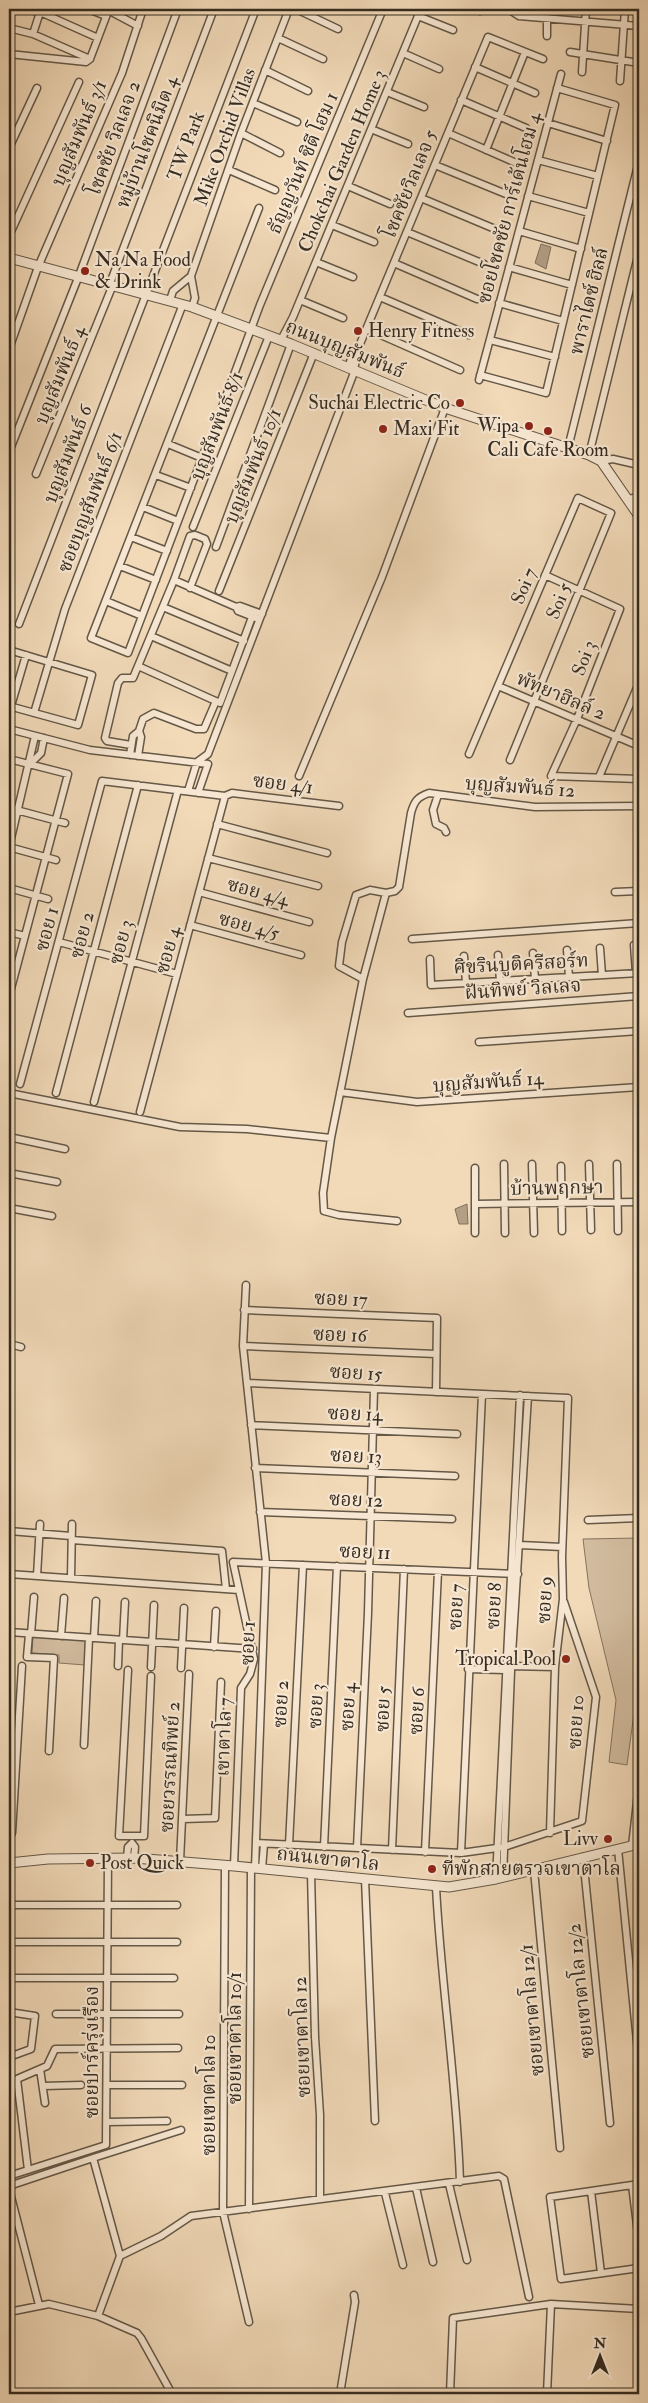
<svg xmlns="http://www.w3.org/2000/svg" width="648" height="2403" viewBox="0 0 648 2403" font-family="'IM FELL Double Pica','Noto Serif Thai',serif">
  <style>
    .green { fill: #d2bc9f; stroke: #847460 }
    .water { fill: #b29f85; stroke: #80715d }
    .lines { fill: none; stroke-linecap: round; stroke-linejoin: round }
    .minor-casing { stroke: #645847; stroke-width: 9 }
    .tertiary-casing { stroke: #645847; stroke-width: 11 }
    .minor { stroke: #f7e7d2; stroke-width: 6 }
    .tertiary { stroke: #f7e7d2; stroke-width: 9 }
    .poi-dot { fill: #8f2418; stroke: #f7e7d2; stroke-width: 2 }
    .labels { text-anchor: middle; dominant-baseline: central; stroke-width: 4.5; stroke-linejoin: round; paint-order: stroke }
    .street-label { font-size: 19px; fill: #352c21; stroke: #f7e7d2 }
    .poi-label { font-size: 19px; fill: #352c21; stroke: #f7e7d2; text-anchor: start }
  </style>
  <rect width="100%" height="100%" fill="#f2dab9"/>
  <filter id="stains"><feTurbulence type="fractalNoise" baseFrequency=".004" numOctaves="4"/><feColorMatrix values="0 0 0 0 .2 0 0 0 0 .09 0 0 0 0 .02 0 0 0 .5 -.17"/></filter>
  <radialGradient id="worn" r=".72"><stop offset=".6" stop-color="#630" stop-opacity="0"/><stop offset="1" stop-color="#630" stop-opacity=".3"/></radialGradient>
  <path class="green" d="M639 1538V1697L636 1698 627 1765 609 1762 616 1700 589 1588 583 1539Z
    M33 1637 87 1641 85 1665 59 1663V1655L32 1653Z"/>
  <path class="water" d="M541 244 551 247 546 269 535 263Z
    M467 1204 468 1224H459L455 1209Z"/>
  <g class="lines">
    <g class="minor-casing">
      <path id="minor" d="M26 9 40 12 98 38
        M88 9 106 16
        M296 9 338 29
        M474 9 480 11 482 9
        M508 9 519 16 639 26
        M108 10 138 26
        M519 16 523 9
        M9 28 33 34 90 59
        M33 34 41 9
        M547 36V18
        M278 38 323 59
        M570 52 639 63
        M403 53 439 69
        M9 54 86 62 90 59
        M90 59 109 9
        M475 67 535 93
        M265 70 308 91
        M582 72 586 9
        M620 81 625 9
        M387 92 424 107
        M461 100 526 128
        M253 103 297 122
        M548 123 607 141
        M371 129 408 144
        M241 133 280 153
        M448 133 514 162
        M9 148 37 88
        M486 150 525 52
        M538 160 598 176
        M435 165 506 194
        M229 170 275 190
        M348 186 390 204
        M528 196 589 213
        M421 198 495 229
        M332 225 374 242
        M519 231 581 249
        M407 232 484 264
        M9 236 79 82
        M316 262 353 277
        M394 263 477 299
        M509 267 572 285
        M191 276 195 298 192 307
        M109 286 214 9
        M380 297 469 335
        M170 300 173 291 191 276 241 133 289 9
        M300 300 343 318
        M499 303 563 321
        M367 329 460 370
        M281 340 293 317 418 16 453 30
        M490 340 555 357
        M9 349 38 267 122 73 143 9
        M348 367 355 349 360 344
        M354 369 360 344 488 37 543 59
        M480 375 546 393 615 105 557 88
        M479 380 561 74
        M222 407 260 305 383 9
        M168 444 202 458
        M568 448 639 161
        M205 450 128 653 91 638 259 208
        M9 452 78 278 178 9
        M589 455 639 252
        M601 461 613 459 639 465
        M36 474 112 287
        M156 475 191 488
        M628 499 639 497
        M143 507 178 521
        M193 527 269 336
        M131 537 167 551
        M216 547 291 344
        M120 566 156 580
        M545 575 620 609 577 719 551 776 639 779
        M174 580 190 536 195 535 205 539 207 544 190 588
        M219 591 314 353
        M106 601 142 616
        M163 607 244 641
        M236 607 238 611 256 618
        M19 624 256 9
        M151 636 232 671 252 617
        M9 650 92 675 78 725 9 706
        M138 666 220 703 232 671
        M498 686 639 746
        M11 706 26 655
        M34 713 65 609 183 304
        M9 729 90 750 208 764 198 793
        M139 731 143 719 154 713 196 729H204L216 701
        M131 745 107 741 105 738 118 683 122 678H133L174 580 236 607 240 606 262 614
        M469 754 578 498 611 513 510 760
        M130 755 133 736 139 731 141 737 138 756
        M9 759 68 774 9 996
        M30 764 41 753 44 738
        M299 776 382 577 445 408
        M599 777 639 683
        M188 791 197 762 208 754 355 370
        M438 795 433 810 436 824 444 828 446 832
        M9 808 65 823
        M217 824 327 853
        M9 847 35 736
        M9 847 56 860
        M208 858 318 886
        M9 888 48 899
        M199 892 309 922
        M615 892 639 891
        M190 925 301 955
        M9 932 25 936
        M412 939 639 923
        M59 942 177 974
        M634 945 636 973
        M600 948 602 975
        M567 950 569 977
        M533 953 535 979
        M498 955 500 981
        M464 956 466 983
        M430 959 431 985 639 973
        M363 979 339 966 342 942 356 895 370 890 386 893
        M408 1013 639 996
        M479 1042 639 1031
        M20 1084 102 781 225 796 232 793 339 806
        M340 1092 417 1102 639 1087
        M9 1093 180 1127 247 1129 331 1138 363 979 386 893 395 891 399 887 411 813C414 802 417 797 429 793L535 807 639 806
        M56 1093 138 785
        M94 1102 178 790
        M140 1112 225 796
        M9 1137 65 1149
        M331 1138 323 1193 324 1211 339 1215 397 1221
        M504 1164 505 1233
        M532 1164 534 1233
        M589 1164 591 1230
        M617 1164 618 1231
        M561 1166 562 1231
        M475 1168V1233
        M9 1173 57 1182
        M476 1204 639 1202
        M9 1208 52 1216
        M246 1285 243 1346 266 1563 255 1868
        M244 1310 437 1318 436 1392
        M9 1344 21 1347
        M243 1346 436 1354
        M249 1383 568 1398 562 1557 563 1599 555 1667 550 1833
        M251 1425 457 1434
        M255 1468 455 1476
        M260 1512 452 1519
        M588 1520 639 1518
        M9 1531 71 1536
        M72 1540 222 1551 226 1589
        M520 1545 562 1547
        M9 1574 239 1590
        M37 1576 40 1524
        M71 1578 72 1524
        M9 1632 253 1649
        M29 1634 27 1657 54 1658 49 1751
        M31 1634 34 1597
        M61 1636 64 1598
        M94 1638 96 1601
        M123 1640 125 1602
        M214 1647 216 1611
        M118 1666 119 1640
        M509 1666 555 1667
        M151 1667 154 1605
        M181 1668 184 1608
        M468 1669 505 1670
        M128 1670 119 1836H144L151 1676
        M84 1745 89 1638
        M183 1819 215 1818 221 1682
        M9 1834 12 1833 22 1666
        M256 1843 461 1853 504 1847 582 1821 596 1697 564 1602
        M289 1845 303 1565
        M632 1846 639 1784
        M324 1847 337 1566
        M357 1848 368 1613 374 1389
        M618 1849 639 2062
        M392 1850 404 1569
        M425 1852 438 1571
        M461 1853 482 1394
        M583 1857 610 2123
        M127 1858 128 1847 132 1843 135 1847 134 1858
        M180 1861 189 1674
        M225 1865 223 2212 249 2322
        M234 1866 241 1688 250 1674 254 1659 233 1562 518 1574
        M262 1869 264 1844
        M534 1870 560 2148
        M311 1873 315 2037 320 2115V2199
        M503 1877 511 1671 528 1396
        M365 1879 375 2121
        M496 1879 520 1395
        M436 1887C441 1985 457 2083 460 2182
        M9 1905H177
        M9 1942H177
        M9 1978H174
        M9 2012 35 2016 31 2049 9 2057
        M56 2014H179
        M40 2069 45 2103
        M107 2085H182
        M43 2086 81 2085
        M107 2122 167 2121
        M28 2170 17 2079 47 2066 55 2049 178 2048
        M9 2176 106 2145 108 1858
        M449 2184 467 2260
        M639 2184 550 2197 561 2279 639 2268
        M632 2185 639 2242
        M9 2186 93 2158
        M416 2188 433 2262
        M9 2189 39 2305
        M591 2191 601 2273
        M385 2193 403 2265
        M249 2209 251 1868
        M120 2256 93 2158 181 2130
        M9 2312 49 2304 98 2316 120 2256 161 2236 191 2216 499 2176 504 2179 529 2297
        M98 2316 137 2333 141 2338 172 2394
        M340 2394 355 2302 354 2295
        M450 2394 453 2318 551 2304 639 2309
        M547 2394 551 2304"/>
    </g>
    <g class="tertiary-casing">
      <path id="tertiary" d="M9 258 192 307 291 344 445 408 589 455 601 461 639 516
        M9 1863 48 1859 134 1858 234 1866 449 1887 496 1879 639 1844"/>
    </g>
    <use href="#minor" class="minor"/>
    <use href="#tertiary" class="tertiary"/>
  </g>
  <g class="poi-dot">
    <circle cx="85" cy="271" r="5"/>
    <circle cx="358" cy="331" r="5"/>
    <circle cx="460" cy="403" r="5"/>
    <circle cx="529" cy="426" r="5"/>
    <circle cx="383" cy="429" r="5"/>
    <circle cx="548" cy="431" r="5"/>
    <circle cx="566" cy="1659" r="5"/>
    <circle cx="608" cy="1839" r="5"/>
    <circle cx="90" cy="1863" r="5"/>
    <circle cx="432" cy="1869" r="5"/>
  </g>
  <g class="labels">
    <g class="street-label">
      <text transform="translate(79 133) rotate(-67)">บุญสัมพันธ์ 3/1</text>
      <text transform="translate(225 137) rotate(-70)">Mike Orchid Villas</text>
      <text transform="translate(114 138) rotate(-70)">โชคชัย วิลเลจ 2</text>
      <text transform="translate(147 142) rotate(-69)">หมู่บ้านโชคนิมิต 4</text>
      <text transform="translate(186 146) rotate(-69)">TW Park</text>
      <text transform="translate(342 161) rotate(-67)">Chokchai Garden Home 3</text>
      <text transform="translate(303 163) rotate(-67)">ธัญญวันท์ ซิตี โฮม 1</text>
      <text transform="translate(410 184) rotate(-68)">โชคชัยวิลเลจ 5</text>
      <text transform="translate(509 208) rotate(-75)">ซอยโชคชัย การ์เด้นโฮม 4</text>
      <text transform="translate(589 301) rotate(-76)">พาราไดซ์ ฮิลล์</text>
      <text transform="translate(345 349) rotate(22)">ถนนบุญสัมพันธ์</text>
      <text transform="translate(60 375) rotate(-68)">บุญสัมพันธ์ 4</text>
      <text transform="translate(217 426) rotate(-69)">บุญสัมพันธ์ 8/1</text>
      <text transform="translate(68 454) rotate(-69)">บุญสัมพันธ์ 6</text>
      <text transform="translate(253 466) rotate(-68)">บุญสัมพันธ์ 10/1</text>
      <text transform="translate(90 502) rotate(-69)">ซอยบุญสัมพันธ์ 6/1</text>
      <text transform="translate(524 586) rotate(-67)">Soi 7</text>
      <text transform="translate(559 601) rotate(-68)">Soi 5</text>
      <text transform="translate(584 658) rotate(-69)">Soi 3</text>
      <text transform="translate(561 696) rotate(23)">พัทยาฮิลล์ 2</text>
      <text transform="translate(283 784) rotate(7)">ซอย 4/1</text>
      <text transform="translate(520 787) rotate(4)">บุญสัมพันธ์ 12</text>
      <text transform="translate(258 892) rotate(15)">ซอย 4/4</text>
      <text transform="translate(249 926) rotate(15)">ซอย 4/5</text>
      <text transform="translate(47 929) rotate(-75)">ซอย 1</text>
      <text transform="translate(82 935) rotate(-75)">ซอย 2</text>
      <text transform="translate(121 942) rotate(-75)">ซอย 3</text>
      <text transform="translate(168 950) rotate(-75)">ซอย 4</text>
      <text transform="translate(521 964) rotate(-3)">ศิขรินบูติครีสอร์ท</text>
      <text transform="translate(523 989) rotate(-4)">ฝันทิพย์ วิลเลจ</text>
      <text transform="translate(488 1082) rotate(-4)">บุญสัมพันธ์ 14</text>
      <text transform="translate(557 1188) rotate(-1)">บ้านพฤกษา</text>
      <text transform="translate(341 1299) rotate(2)">ซอย 17</text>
      <text transform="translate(340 1335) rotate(2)">ซอย 16</text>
      <text transform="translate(356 1373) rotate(3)">ซอย 15</text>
      <text transform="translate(355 1414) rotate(2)">ซอย 14</text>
      <text transform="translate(356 1456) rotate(2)">ซอย 13</text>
      <text transform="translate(356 1500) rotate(2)">ซอย 12</text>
      <text transform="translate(365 1552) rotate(2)">ซอย 11</text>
      <text transform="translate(545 1600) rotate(-87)">ซอย 9</text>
      <text transform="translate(494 1606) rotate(-87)">ซอย 8</text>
      <text transform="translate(456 1607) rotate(-87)">ซอย 7</text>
      <text transform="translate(248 1643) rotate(-88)">ซอย 1</text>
      <text transform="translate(281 1704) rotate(-87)">ซอย 2</text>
      <text transform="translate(316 1706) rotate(-87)">ซอย 3</text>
      <text transform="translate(348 1707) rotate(-87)">ซอย 4</text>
      <text transform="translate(383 1709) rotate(-88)">ซอย 5</text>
      <text transform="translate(417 1711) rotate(-87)">ซอย 6</text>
      <text transform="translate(576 1722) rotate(-87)">ซอย 10</text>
      <text transform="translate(224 1737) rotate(-88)">เขาตาโล 7</text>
      <text transform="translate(170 1767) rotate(-87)">ซอยวรรณทิพย์ 2</text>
      <text transform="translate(328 1859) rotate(6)">ถนนเขาตาโล</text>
      <text transform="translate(581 1991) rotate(-96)">ซอยเขาตาโล 12/2</text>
      <text transform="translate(532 2010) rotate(-95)">ซอยเขาตาโล 12/1</text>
      <text transform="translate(302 2037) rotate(-92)">ซอยเขาตาโล 12</text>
      <text transform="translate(235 2038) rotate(-90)">ซอยเขาตาโล 10/1</text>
      <text transform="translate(92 2052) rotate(-90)">ซอยปาร์ครุ่งเรือง</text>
      <text transform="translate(209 2095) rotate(-90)">ซอยเขาตาโล 10</text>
    </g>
    <g class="poi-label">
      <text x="95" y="260">Na Na Food<tspan x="95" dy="22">&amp; Drink</tspan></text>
      <text x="368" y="331">Henry Fitness</text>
      <text x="450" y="403" text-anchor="end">Suchai Electric Co</text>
      <text x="519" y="426" text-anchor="end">Wipa</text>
      <text x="393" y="429">Maxi Fit</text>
      <text x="548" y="450" text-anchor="middle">Cali Cafe Room</text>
      <text x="556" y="1659" text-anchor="end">Tropical Pool</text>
      <text x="598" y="1839" text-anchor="end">Livv</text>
      <text x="100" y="1863">Post Quick</text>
      <text x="442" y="1869">ที่พักสายตรวจเขาตาโล</text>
    </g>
  </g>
  <rect width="648" height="2403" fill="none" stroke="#f2dab9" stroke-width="30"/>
  <rect x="10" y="10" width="628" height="2383" fill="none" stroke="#352c21" stroke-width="2.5"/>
  <rect x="15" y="15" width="618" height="2373" fill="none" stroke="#352c21"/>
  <g transform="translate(600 2356)" stroke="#f7e7d2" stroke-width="4" paint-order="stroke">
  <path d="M0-4L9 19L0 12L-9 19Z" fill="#352c21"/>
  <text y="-8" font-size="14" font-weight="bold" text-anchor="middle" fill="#352c21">N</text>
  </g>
  <rect width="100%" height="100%" filter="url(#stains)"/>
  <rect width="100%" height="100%" fill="url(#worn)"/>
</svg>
